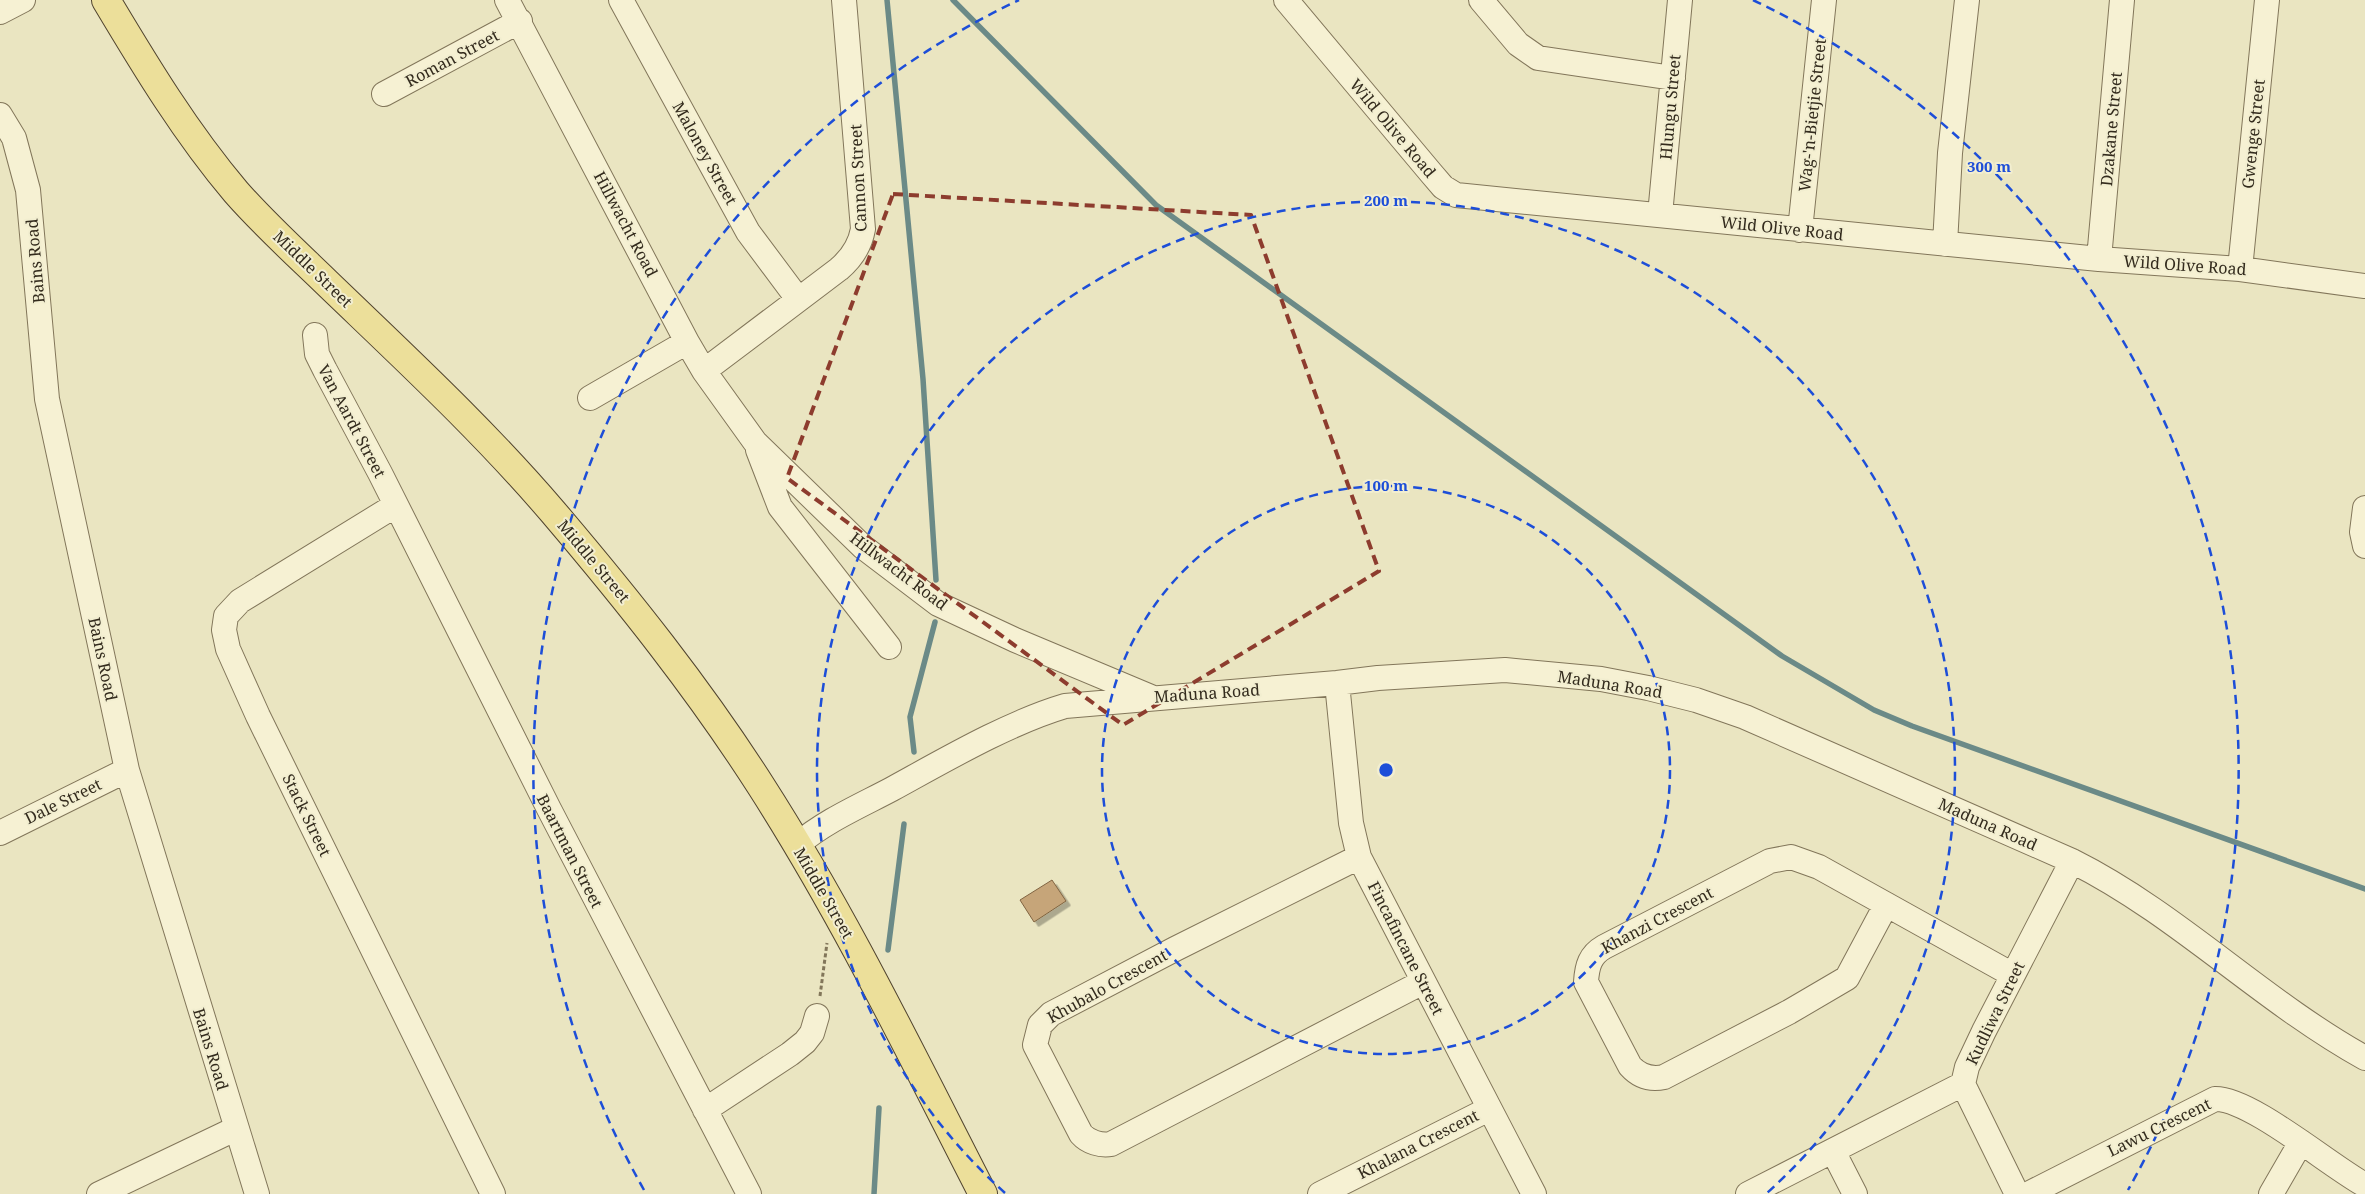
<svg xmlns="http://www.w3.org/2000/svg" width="2365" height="1194" viewBox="0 0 2365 1194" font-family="'Noto Serif',serif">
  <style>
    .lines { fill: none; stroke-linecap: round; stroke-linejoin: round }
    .stream { stroke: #6b8a87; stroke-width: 5.5 }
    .building { fill: #c6a579; stroke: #806441; filter: url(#shadow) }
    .minor-casing { stroke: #82765a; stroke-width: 26 }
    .major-casing { stroke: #50432e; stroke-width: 30 }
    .path { stroke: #82765a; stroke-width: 3; stroke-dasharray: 4 2.5; stroke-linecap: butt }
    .minor { stroke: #f6f1d3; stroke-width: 24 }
    .major { stroke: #ecdf9a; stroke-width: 28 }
    .marked { fill: none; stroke: #8d3c2e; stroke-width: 4; stroke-dasharray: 10 6; stroke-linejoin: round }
    .ring { fill: none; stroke: #1d4ed8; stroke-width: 2.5; stroke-dasharray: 9 6 }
    .labels { text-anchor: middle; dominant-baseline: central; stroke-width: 4; stroke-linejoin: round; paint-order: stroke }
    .street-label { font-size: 16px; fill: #332b1d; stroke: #f2eed0 }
    .centre { fill: #1d4ed8; stroke: #f2eed0; stroke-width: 2.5 }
    .ring-label { font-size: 15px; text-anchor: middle; font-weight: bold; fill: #1d4ed8; stroke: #f2eed0; stroke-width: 4; stroke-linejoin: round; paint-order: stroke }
  </style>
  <defs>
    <filter id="shadow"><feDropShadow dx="4.5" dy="4.5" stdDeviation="0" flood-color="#0004"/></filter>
  </defs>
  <rect width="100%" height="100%" fill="#eae5c1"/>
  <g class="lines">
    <path class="stream" d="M887 0 923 379 936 580
      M953 0 1156 205 1782 656 1874 710 1912 726 2365 889
      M914 752 910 717 935 622
      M888 950 904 824
      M874 1194 879 1108"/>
  </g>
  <path class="building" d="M1052 880 1066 901 1034 922 1020 900Z"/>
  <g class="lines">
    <g class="minor-casing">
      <path id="minor" d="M507 0 687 342 704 371 755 442 863 547 938 604 1015 640 1151 697
        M621 0 748 232 798 299
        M1286 0 1431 173 1443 187 1456 195 2099 259 2240 269 2365 286
        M1481 0 1518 44 1538 58 1673 78
        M0 12 23 0
        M384 94 520 21
        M0 115 14 138 28 190 47 399 127 770 257 1194
        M1660 215 1680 0
        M1800 230 1824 0
        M1945 244 1950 153 1967 0
        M2099 259 2122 0
        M2240 269 2267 0
        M315 335 317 354 325 370 380 473 549 809 749 1194
        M704 371 839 269C852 258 860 246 863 229L844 0
        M590 398 687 342
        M758 450 780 507 889 647
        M396 505 240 601 226 616 224 630 228 649 258 716 493 1194
        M2365 508 2362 532 2365 546
        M1337 683 1351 823 1359 857 1534 1194
        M0 833 127 770
        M797 845C825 821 860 806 892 789 945 760 1008 723 1065 706L1337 683 1378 678 1505 670 1601 679 1648 688 1696 700 1745 717 2072 861C2178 914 2262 1001 2365 1058
        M1359 857 1175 949 1051 1014 1040 1025 1035 1045 1081 1134C1088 1142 1101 1146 1111 1144L1423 982
        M1886 905 1847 978 1789 1012 1664 1077C1650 1080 1639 1076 1630 1066L1586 982C1587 966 1590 955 1604 947L1770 861 1791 857 1819 867 2013 975
        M705 1110 790 1054 805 1042 812 1033 817 1016
        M1833 1151 1855 1194
        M99 1194 235 1129
        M1320 1194 1489 1109
        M1748 1194 1963 1084
        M2017 1194 1963 1084 1967 1067 1984 1031 2072 861
        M2028 1194 2215 1099C2250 1098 2330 1166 2365 1185
        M2271 1194 2301 1142"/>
    </g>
    <g class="major-casing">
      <path id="major" d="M106 0C146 67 186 133 236 192 264 224 296 253 326 282 404 357 483 430 553 512 627 599 699 689 761 786 845 917 912 1056 983 1194"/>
    </g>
    <path class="path" d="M820 996 827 943"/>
    <use href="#minor" class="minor"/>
    <use href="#major" class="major"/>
  </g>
  <path class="marked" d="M893 194 1251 215 1379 571 1123 725 787 478Z"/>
  <g class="ring">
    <circle cx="1386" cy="770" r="284"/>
    <path d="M1005 1193A569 569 0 1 1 1767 1193"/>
    <path d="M644 1190A853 853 0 0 1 1019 0M1753 0A853 853 0 0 1 2128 1190"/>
  </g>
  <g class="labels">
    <g class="street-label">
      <text transform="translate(452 58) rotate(-28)">Roman Street</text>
      <text transform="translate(1670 107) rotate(-85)">Hlungu Street</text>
      <text transform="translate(1812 115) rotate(-84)">Wag-'n-Bietjie Street</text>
      <text transform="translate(1393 128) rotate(50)">Wild Olive Road</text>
      <text transform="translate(2111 129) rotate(-85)">Dzakane Street</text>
      <text transform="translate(2253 134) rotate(-84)">Gwenge Street</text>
      <text transform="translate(705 153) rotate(61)">Maloney Street</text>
      <text transform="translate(858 178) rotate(-93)">Cannon Street</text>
      <text transform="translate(626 224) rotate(62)">Hillwacht Road</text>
      <text transform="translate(1782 228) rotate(6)">Wild Olive Road</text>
      <text transform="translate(35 261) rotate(-95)">Bains Road</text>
      <text transform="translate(2185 265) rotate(4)">Wild Olive Road</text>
      <text transform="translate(313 269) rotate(44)">Middle Street</text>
      <text transform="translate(352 421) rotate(62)">Van Aardt Street</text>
      <text transform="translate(594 561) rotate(50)">Middle Street</text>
      <text transform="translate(899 571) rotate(37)">Hillwacht Road</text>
      <text transform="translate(103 659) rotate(78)">Bains Road</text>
      <text transform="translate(1610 684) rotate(9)">Maduna Road</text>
      <text transform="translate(1207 693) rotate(-4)">Maduna Road</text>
      <text transform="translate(63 801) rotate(-26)">Dale Street</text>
      <text transform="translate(307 815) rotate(64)">Stack Street</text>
      <text transform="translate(1988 824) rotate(24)">Maduna Road</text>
      <text transform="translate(570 851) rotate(63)">Baartman Street</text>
      <text transform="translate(824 893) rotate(60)">Middle Street</text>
      <text transform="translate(1657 920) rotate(-28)">Khanzi Crescent</text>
      <text transform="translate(1406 948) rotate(63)">Fincafincane Street</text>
      <text transform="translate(1107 986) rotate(-29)">Khubalo Crescent</text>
      <text transform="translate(1995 1013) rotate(-64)">Kudliwa Street</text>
      <text transform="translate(211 1049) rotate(73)">Bains Road</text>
      <text transform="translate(2159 1127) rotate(-26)">Lawu Crescent</text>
      <text transform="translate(1418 1144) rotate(-27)">Khalana Crescent</text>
    </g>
  </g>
  <circle cx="1386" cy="770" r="8" class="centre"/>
  <g class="ring-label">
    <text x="1989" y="172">300 m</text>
    <text x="1386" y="206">200 m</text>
    <text x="1386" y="491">100 m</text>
  </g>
</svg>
